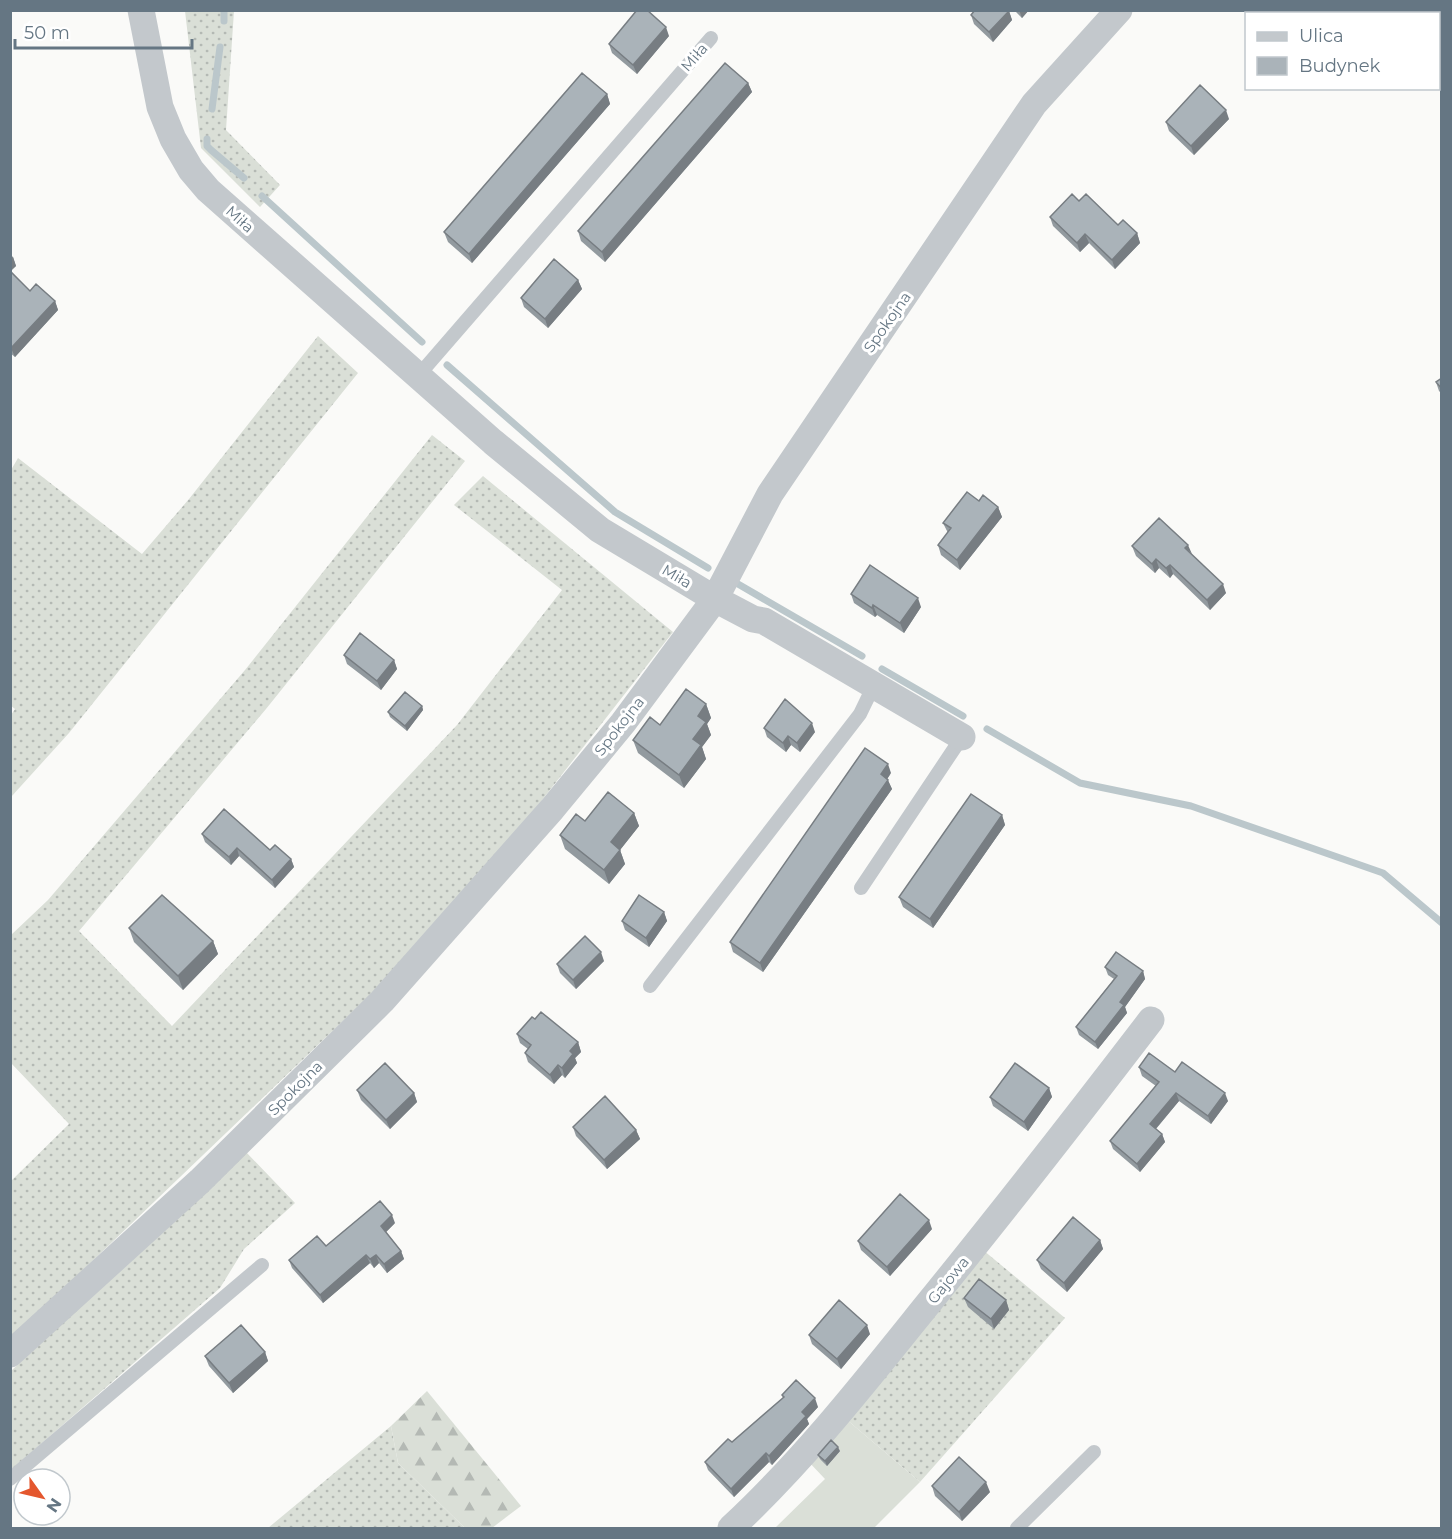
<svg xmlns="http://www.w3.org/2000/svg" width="1452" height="1539" viewBox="0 0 1452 1539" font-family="Montserrat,sans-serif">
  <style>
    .grass { fill: url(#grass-dots) }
    .forest { fill: url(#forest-firs) }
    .garden { fill: #dadfd7 }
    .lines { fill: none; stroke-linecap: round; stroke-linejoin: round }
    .stream { stroke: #bbc7cb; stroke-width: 7 }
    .service { stroke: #c3c8cc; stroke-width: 14 }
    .minor { stroke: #c3c8cc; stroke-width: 27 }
    .wall { fill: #929a9f }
    .shaded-wall { fill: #777d82 }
    .building { fill: #aab3b9; stroke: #777d82; stroke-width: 1.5 }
    .labels { text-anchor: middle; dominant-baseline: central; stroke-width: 6; stroke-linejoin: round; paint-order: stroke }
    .street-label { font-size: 15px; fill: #657683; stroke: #fff }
  </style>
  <defs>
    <pattern id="grass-dots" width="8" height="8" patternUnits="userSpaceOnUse" patternTransform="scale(1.5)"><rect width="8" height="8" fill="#dadfd7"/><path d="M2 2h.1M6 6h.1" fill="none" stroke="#b4b9b4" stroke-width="1.8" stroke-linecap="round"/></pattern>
    <pattern id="forest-firs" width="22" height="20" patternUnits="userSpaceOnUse" patternTransform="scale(1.5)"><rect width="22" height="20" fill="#dadfd7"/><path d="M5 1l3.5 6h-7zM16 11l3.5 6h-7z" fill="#b4b9b4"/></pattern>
  </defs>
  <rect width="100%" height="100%" fill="#fafaf8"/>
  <path class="grass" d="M185 11H234L226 130 280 185 260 207 201 148Z
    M318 336 358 373 69 733 11 797V715L15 709 10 705 11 470 18 458 142 554 189 499Z
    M432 435 465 461 266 709 79 931 172 1026 457 725 562 590 454 505 483 476 673 632 532 813 370 995 11 1339V1181L69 1124 11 1063V935L48 900 245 670Z
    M246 1152 295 1203 244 1249 220 1288 11 1470V1371Z
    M983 1250 1065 1318 920 1482 846 1419Z
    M391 1426 398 1463 465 1528H268Z"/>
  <path class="forest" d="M427 1391 521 1506 492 1528H465L398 1463 391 1426Z"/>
  <path class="garden" d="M846 1419 920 1482 874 1528H775L825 1479 808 1461Z"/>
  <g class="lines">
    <path class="stream" d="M224 21V10
      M212 109 220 47
      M207 139V146L211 150 244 178
      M262 196 422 342
      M447 365 615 512 708 568
      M738 584 862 656
      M882 669 963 716
      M987 729 1080 783 1191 806 1383 873 1442 923"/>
    <path class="service" d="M418 376 711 38
      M861 888 962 737
      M650 986 860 714 874 685
      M10 1479 262 1265
      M1017 1528 1094 1452"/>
    <path class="minor" d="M141 10 160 107 173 139 191 170 208 190 493 442 600 530 715 599 753 619 764 621 962 737
      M1426 10 1432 14
      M10 1354 200 1181 382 1001 552 809 623 723 715 599 770 494 1034 104 1119 10
      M731 1528C802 1462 862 1386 923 1310 1001 1214 1076 1118 1151 1020"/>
  </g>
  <path class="wall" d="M1014 10H1029L1022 18Z
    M1009 11 1012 20 993 42 974 24 971 15Z
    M669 36 637 74 612 53 609 44Z
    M748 83 752 92 605 262 581 241 578 231Z
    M607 94 610 104 472 263 448 242 444 232Z
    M1229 119 1194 155 1169 131 1166 122Z
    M1079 201 1118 225 1137 233 1140 243 1115 269 1089 243 1080 252 1053 226 1050 217Z
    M10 254 13 257 16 266 11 271 30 291 55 301 58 310 15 357 10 353Z
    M578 280 582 289 548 328 524 307 521 298Z
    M1442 378V394L1439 391 1436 382Z
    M979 501 998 507 1002 517 960 570 941 555 938 545 948 533 943 523Z
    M1132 546 1191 554 1226 593 1210 610 1173 574 1170 578 1159 568 1155 573 1136 556Z
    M851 594 921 607 904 633 877 615 875 617 854 603Z
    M344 655 394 660 397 669 381 690 347 664Z
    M706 704 711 718 707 724 711 735 702 747 706 759 684 788 638 753 633 740 660 725Z
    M422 706 423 710 407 731 390 717 388 712Z
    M764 728 815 732 800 752 791 745 786 752 767 737Z
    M891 773 887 779 892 789 763 972 733 952 730 942Z
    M634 813 639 826 620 850 625 864 609 884 565 849 560 835 585 821Z
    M1002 815 1005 825 933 928 903 907 899 897Z
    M202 834 270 850 291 859 294 867 275 888 239 856 231 865 205 842Z
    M664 912 667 921 649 947 625 930 622 921Z
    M129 928 213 941 218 954 183 990 134 942Z
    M604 961 576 989 560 973 557 964Z
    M1105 967 1143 971 1145 979 1125 1007 1127 1013 1098 1049 1079 1035 1076 1027 1114 979 1108 975Z
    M535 1019 578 1042 581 1052 575 1058 577 1063 565 1078 562 1075 554 1084 528 1062 525 1053 528 1049 520 1043 517 1034Z
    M1139 1067 1175 1072 1228 1101 1211 1124 1179 1101 1156 1129 1162 1134 1165 1142 1140 1172 1113 1149 1110 1141 1156 1086 1142 1076Z
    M1049 1088 1052 1097 1028 1131 993 1106 990 1097Z
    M357 1090 414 1093 417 1102 390 1129 361 1100Z
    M573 1127 636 1130 640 1139 607 1169 576 1136Z
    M395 1223 386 1232 401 1251 404 1259 387 1273 379 1263 374 1268 370 1263 323 1303 292 1268 289 1260 326 1246Z
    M932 1229 890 1276 861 1250 858 1241Z
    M1100 1240 1103 1249 1067 1292 1041 1269 1037 1260Z
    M964 1298 1006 1300 1009 1310 994 1329 968 1307Z
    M870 1334 841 1369 812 1344 809 1335Z
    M265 1352 268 1361 233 1393 209 1366 205 1356Z
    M782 1395 818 1407 807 1419 809 1424 772 1465 769 1462 734 1497 708 1470 705 1462 732 1442 783 1398Z
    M840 1451 827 1466 820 1459 818 1455Z
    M932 1486 990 1492 962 1521 935 1496Z"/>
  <path class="shaded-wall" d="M1019 10H1029L1022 18Z
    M1009 11 1012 20 993 42 989 32Z
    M666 27 669 36 637 74 633 65Z
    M748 83 752 92 605 262 602 252Z
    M607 94 610 104 472 263 469 254Z
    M1226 110 1229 119 1194 155 1191 146Z
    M1137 233 1140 243 1115 269 1112 260Z
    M1085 234 1089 243 1080 252 1077 243Z
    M13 257 16 266 10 271V259Z
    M578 280 582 289 548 328 545 319Z
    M55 301 58 310 15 357 11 348Z
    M998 507 1002 517 960 570 957 560Z
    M1188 545 1192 554 1185 548Z
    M1156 559 1159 568 1155 573 1152 564Z
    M1170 565 1173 574 1170 578 1166 568Z
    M1223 584 1226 593 1210 610 1207 600Z
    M918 598 921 607 904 633 900 623Z
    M873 605 877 615 875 617 872 608Z
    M394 660 397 669 381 690 377 681Z
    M706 704 711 718 707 724 711 735 702 747 706 759 684 788 679 775 693 739 698 716Z
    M422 706 423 710 407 731 405 726Z
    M812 723 815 732 800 752 797 743Z
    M788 736 791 745 786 752 783 743Z
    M888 764 891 773 884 784 881 774Z
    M888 780 892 789 763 972 760 963Z
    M634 813 639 826 620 850 625 864 609 884 604 870 611 842Z
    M1002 815 1005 825 933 928 930 919Z
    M237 848 239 856 231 865 229 857Z
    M291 859 294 867 275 888 272 880Z
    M664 912 667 921 649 947 646 938Z
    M213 941 218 954 183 990 178 976Z
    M601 952 604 961 576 989 573 980Z
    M1143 971 1145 979 1125 1007 1127 1013 1098 1049 1095 1042 1120 1002Z
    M578 1042 581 1052 575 1058 577 1063 565 1078 562 1068 570 1051Z
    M558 1065 562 1075 554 1084 550 1075Z
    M1049 1088 1052 1097 1028 1131 1024 1122Z
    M414 1093 417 1102 390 1129 386 1120Z
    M1176 1093 1179 1101 1153 1132 1150 1124Z
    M1225 1093 1228 1101 1211 1124 1208 1116Z
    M636 1130 640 1139 607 1169 604 1160Z
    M1162 1134 1165 1142 1140 1172 1137 1164Z
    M392 1215 395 1223 384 1234 381 1226Z
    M929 1220 932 1229 890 1276 887 1267Z
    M1100 1240 1103 1249 1067 1292 1064 1283Z
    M401 1251 404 1259 387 1273 384 1264Z
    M366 1255 370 1263 323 1303 320 1295Z
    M376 1255 379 1263 374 1268 370 1259Z
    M1006 1300 1009 1310 994 1329 991 1319Z
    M867 1325 870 1334 841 1369 837 1359Z
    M265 1352 268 1361 233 1393 229 1383Z
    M815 1398 818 1407 807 1419 809 1424 772 1465 769 1456 802 1412Z
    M838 1447 840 1451 827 1466 825 1461Z
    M766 1453 769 1462 734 1497 731 1489Z
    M986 1482 990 1492 962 1521 959 1512Z"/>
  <path class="building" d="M637 10H647L666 27 633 65 609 44Z
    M975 10H1009V11L989 32 971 15Z
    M725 63 748 83 602 252 578 231Z
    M582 73 607 94 469 254 444 232Z
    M1200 85 1226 110 1191 146 1166 122Z
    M1072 194 1079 201 1086 194 1118 225 1123 220 1137 233 1112 260 1085 234 1077 243 1050 217Z
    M554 259 578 280 545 319 521 298Z
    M10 271 30 291 36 284 55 301 11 348 10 347Z
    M1442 378V389L1436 382Z
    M967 492 979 501 983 495 998 507 957 560 938 545 951 528 943 523Z
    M1159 518 1188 545 1185 548 1223 584 1207 600 1170 565 1166 568 1156 559 1152 564 1132 546Z
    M870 565 918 598 900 623 873 605 872 608 851 594Z
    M360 633 394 660 377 681 344 655Z
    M686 689 706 704 698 716 706 722 693 739 701 745 679 775 633 740 650 717 660 725Z
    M405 692 422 706 405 726 388 712Z
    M785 699 812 723 797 743 788 736 783 743 764 728Z
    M865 748 888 764 881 774 888 780 760 963 730 942Z
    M608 792 634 813 611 842 620 850 604 870 560 835 576 814 585 821Z
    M971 794 1002 815 930 919 899 897Z
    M224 809 270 850 275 845 291 859 272 880 237 848 229 857 202 834Z
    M162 895 213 941 178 976 129 928Z
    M639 895 664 912 646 938 622 921Z
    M585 936 601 952 573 980 557 964Z
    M1116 952 1143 971 1120 1002 1124 1005 1095 1042 1076 1027 1117 976 1105 967Z
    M541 1012 578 1042 570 1051 573 1054 562 1068 558 1065 550 1075 525 1053 531 1045 517 1034 532 1017 535 1019Z
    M1149 1053 1175 1072 1182 1062 1225 1093 1208 1116 1176 1093 1150 1124 1162 1134 1137 1164 1110 1141 1159 1082 1139 1067Z
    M385 1063 414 1093 386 1120 357 1090Z
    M1015 1063 1049 1088 1024 1122 990 1097Z
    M605 1096 636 1130 604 1160 573 1127Z
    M900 1194 929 1220 887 1267 858 1241Z
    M380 1201 392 1215 381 1226 401 1251 384 1264 376 1255 370 1259 366 1255 320 1295 289 1260 317 1236 326 1246Z
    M1073 1217 1100 1240 1064 1283 1037 1260Z
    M979 1279 1006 1300 991 1319 964 1298Z
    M839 1300 867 1325 837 1359 809 1335Z
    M241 1325 265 1352 229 1383 205 1356Z
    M796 1380 815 1398 802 1412 806 1416 769 1456 766 1453 731 1489 705 1462 728 1439 732 1442 784 1397 782 1395Z
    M831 1440 838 1447 825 1461 818 1455Z
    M959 1457 986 1482 959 1512 932 1486Z"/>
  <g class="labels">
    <g class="street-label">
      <text transform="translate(694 57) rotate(-49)">Miła</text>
      <text transform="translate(240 219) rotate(42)">Miła</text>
      <text transform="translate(887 322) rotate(-55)">Spokojna</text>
      <text transform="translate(677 576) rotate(31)">Miła</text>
      <text transform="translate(619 726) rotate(-52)">Spokojna</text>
      <text transform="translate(295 1088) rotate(-45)">Spokojna</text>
      <text transform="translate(948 1280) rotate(-51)">Gajowa</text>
    </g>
  </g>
  <rect width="1452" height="1539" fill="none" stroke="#657683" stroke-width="24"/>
  <rect x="1245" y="12" width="195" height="78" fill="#ffffff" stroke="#c1c8cd" stroke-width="1.5"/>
  <rect x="1257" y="32" width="30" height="9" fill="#c3c8cc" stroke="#c1c8cd" stroke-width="1.5"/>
  <text x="1299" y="42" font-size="18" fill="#657683">Ulica</text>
  <rect x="1257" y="57" width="30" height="18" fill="#aab3b9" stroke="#c1c8cd" stroke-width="1.5"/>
  <text x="1299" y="72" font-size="18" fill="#657683">Budynek</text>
  <g transform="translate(42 1497) rotate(124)"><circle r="28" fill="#ffffff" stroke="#c1c8cd" stroke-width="1.5"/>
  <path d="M0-4.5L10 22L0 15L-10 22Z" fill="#e4572e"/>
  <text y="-9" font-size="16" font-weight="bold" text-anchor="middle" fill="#657683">N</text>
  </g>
  <path d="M15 39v9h177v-9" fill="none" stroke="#657683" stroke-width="3"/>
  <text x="24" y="39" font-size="18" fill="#657683" stroke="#ffffff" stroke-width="4.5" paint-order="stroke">50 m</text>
</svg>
